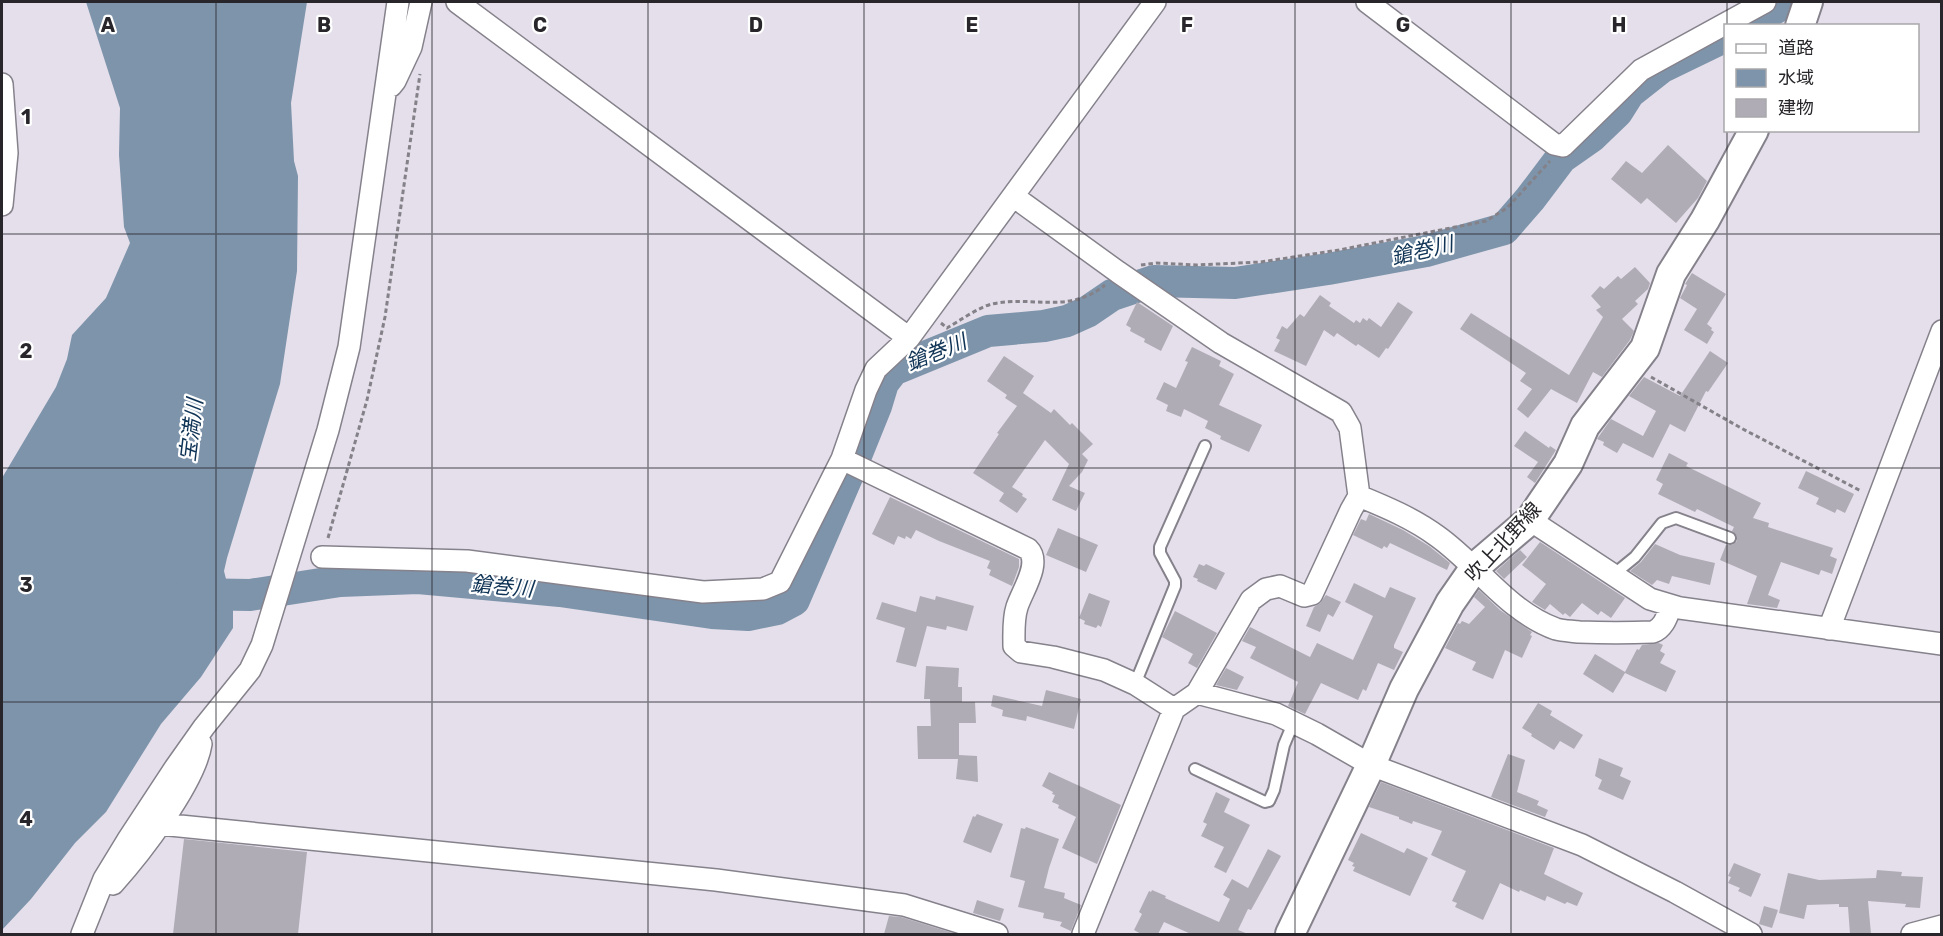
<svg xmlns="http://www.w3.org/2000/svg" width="1943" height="936" viewBox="0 0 1943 936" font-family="Rubik,'Noto Sans JP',sans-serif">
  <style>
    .water { fill: #7e94ab }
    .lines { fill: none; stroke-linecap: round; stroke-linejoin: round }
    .river { stroke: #7e94ab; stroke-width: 32 }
    .building { fill: #b0acb6 }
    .lane-casing { stroke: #86828c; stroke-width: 14 }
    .street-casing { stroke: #86828c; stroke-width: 24 }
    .secondary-casing { stroke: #86828c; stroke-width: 32 }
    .path { stroke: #848188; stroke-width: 3; stroke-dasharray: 4.5 3; stroke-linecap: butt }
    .lane { stroke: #fff; stroke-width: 10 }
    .street { stroke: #fff; stroke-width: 21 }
    .secondary { stroke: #fff; stroke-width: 28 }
    .grid { fill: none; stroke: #28262a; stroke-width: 1.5; stroke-opacity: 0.55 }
    .labels { text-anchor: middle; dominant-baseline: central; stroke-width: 4.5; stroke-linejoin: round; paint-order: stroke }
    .street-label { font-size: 20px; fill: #28262a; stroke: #fff }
    .water-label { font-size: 21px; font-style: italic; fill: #0f3355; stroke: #fff }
    .grid-label { font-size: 20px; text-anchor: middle; font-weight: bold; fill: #28262a; stroke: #fff; stroke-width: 4.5; stroke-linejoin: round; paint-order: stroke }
  </style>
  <rect width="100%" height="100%" fill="#e4dfea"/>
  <path class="water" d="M86 2H307L291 103 294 161 298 176 297 271 280 384 227 558 224 571 226 579H233V628L201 677 161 724 106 812 75 843 31 899 2 930V478L56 387 67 359 72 335 106 298 130 243 124 227 119 155 120 108Z"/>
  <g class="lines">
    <path class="river" d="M1744 26 1786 2
      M189 594 250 595 340 581 418 578 560 591 712 613 748 615 777 609 794 600 853 463 876 406 883 383 893 370 988 331 1044 326 1067 321 1087 312 1112 295 1154 281 1235 283 1328 269 1426 251 1504 229 1530 199 1561 158 1591 137 1617 112 1629 93 1662 67 1726 36"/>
  </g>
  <path class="building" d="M1668 145 1707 181 1698 198 1676 223 1647 198 1641 204 1611 179 1626 161 1642 173Z
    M1635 267 1650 283 1648 289 1635 301 1638 304 1622 319 1634 331 1630 340 1602 377 1593 372 1577 403 1551 389 1528 418 1517 409 1532 389 1520 381 1526 373 1460 329 1471 313 1569 375 1603 317 1596 310 1601 307 1591 296 1600 286 1604 289 1618 276 1621 279Z
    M1692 273 1726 294 1707 324 1712 328 1711 330 1714 332 1707 344 1684 330 1697 309 1680 298 1687 285 1685 284Z
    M1320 295 1331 303 1329 306 1354 323 1356 320 1360 323 1363 318 1367 321 1369 318 1381 327 1398 302 1413 312 1388 349 1386 348 1379 358 1358 344 1356 346 1337 333 1334 337 1324 330 1306 366 1274 351 1280 340 1276 338 1282 326 1287 329 1300 314 1304 317Z
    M1137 302 1173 326 1161 351 1144 342 1145 339 1130 331 1131 328 1126 325Z
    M1192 347 1221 361 1219 366 1234 374 1219 405 1262 425 1249 452 1220 439 1221 436 1205 428 1208 421 1184 409 1181 417 1166 411 1168 405 1156 399 1164 382 1176 388 1188 362 1185 361Z
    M1710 351 1728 363 1708 392 1706 391 1685 432 1670 424 1653 458 1623 443 1617 453 1603 445 1604 442 1597 439 1611 419 1643 436 1656 411 1629 396 1644 377 1680 396Z
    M1004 356 1034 376 1023 393 1051 413 1054 409 1070 425 1072 423 1093 444 1082 454 1088 460 1082 472 1069 486 1085 493 1076 511 1052 500 1069 464 1045 440 1012 487 1023 494 1022 496 1027 499 1017 513 999 501 1004 493 973 473 999 434 997 433 1017 406 1005 398 1007 395 987 381Z
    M1525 431 1549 448 1550 446 1556 450 1535 483 1527 477 1538 462 1514 446Z
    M1669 453 1688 463 1686 466 1761 503 1753 518 1769 523 1768 527 1833 548 1830 556 1837 559 1832 574 1821 570 1819 575 1781 562 1768 595 1780 600 1777 608 1747 604 1757 576 1720 560 1726 545H1732L1737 541V536L1732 531 1734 527 1697 509 1695 512 1658 494 1663 484 1656 480Z
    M1806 471 1854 494 1845 513 1837 509 1835 513 1816 504 1819 498 1798 488Z
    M890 497 1019 559V567L1012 586 989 575 991 570 987 568 990 561 939 541 916 530 911 539 906 536 905 539 898 536 894 545 872 534Z
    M1369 514 1403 530 1429 546 1450 563 1447 570 1390 543 1387 548 1384 546 1382 549 1353 535 1361 519 1366 521Z
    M1058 528 1098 545 1086 572 1046 555Z
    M1540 542 1625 598 1611 618 1601 611 1598 615 1582 603 1570 617 1565 613 1563 615 1550 604 1545 610 1532 602 1546 584 1522 565Z
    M1655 544 1680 555 1715 563 1710 585 1672 576 1669 584 1657 580 1652 585 1630 571 1641 562Z
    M1520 550 1527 557 1504 579 1496 571Z
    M1199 564 1204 566 1206 564 1225 573 1216 590 1197 581 1198 579 1193 577Z
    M1354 583 1385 598 1390 587 1416 598 1394 645V648L1403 652 1394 670 1378 663 1366 691 1363 689 1358 700 1321 683 1305 714 1288 706 1298 682 1250 658 1256 647 1242 641 1250 627 1310 657 1317 643 1353 660 1373 616 1345 602Z
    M1479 590 1500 610 1532 632 1530 635 1532 636 1522 658 1505 650 1493 679 1472 670 1476 662 1445 648 1458 623 1460 624 1462 621 1469 624 1485 607 1474 597Z
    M1089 593 1110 601 1101 627 1098 625 1096 628 1084 624 1085 621 1079 618Z
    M1326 595 1341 602 1333 617 1328 614 1320 632 1306 626 1314 607 1320 603Z
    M920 596 935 600 936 596 974 606 967 631 947 626 946 630 927 626 916 667 896 662 905 628 876 619 882 602 916 612Z
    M1175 611 1217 633 1197 668 1188 663 1193 654 1162 637Z
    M1659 643 1663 645 1660 651 1665 654 1660 663 1676 671 1666 692 1625 673 1613 693 1583 674 1595 654 1625 672 1637 649 1639 650 1642 645Z
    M926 666 959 668 958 687H962V702H975L976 723H959V755L977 756 978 782 956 779 958 759H918L917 726H931L930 699H924Z
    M1226 668 1244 677 1237 690 1216 685Z
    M1046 690 1081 699 1074 729 1027 716 1026 721 1002 716 1003 710 991 706 993 695 1042 706Z
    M1538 703 1552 711 1550 715 1583 735 1574 749 1560 741 1554 750 1531 736 1532 734 1522 728Z
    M1508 754 1525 760 1517 792 1539 801 1537 805 1548 810 1545 817 1491 797Z
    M1599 758 1623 768 1620 776 1631 781 1623 800 1598 789 1602 780 1595 776Z
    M1049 772 1121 805 1097 864 1062 848 1076 817 1058 808 1059 805 1052 802 1055 795 1052 794 1053 792 1042 786Z
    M1381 782 1554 848 1544 874 1583 893 1577 906 1567 902 1565 904 1547 896 1545 901 1520 890 1519 892 1500 883 1483 920 1455 907 1457 903 1452 901 1466 871 1431 855 1442 831 1413 821 1412 824 1399 819V817L1369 807Z
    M1216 792 1230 799 1224 812 1250 825 1226 873 1214 867 1224 847 1201 836 1207 824 1203 822Z
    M977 814 1003 824 991 853 963 842 973 816 975 817Z
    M1026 827 1059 839 1049 868 1044 888 1065 893 1064 898 1081 905 1071 931 1060 926 1062 922 1043 918 1044 913 1018 907 1025 881 1010 877 1021 828 1025 829Z
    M1361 833 1404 853 1407 848 1428 858 1410 896 1353 871 1355 867 1352 866 1354 863 1348 860Z
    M184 839 307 852 298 934H173Z
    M1268 849 1281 856 1251 910 1248 909 1238 930 1248 934H1191L1164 922 1158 934H1141L1134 930 1142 914 1139 912 1149 891 1151 892 1152 890 1166 896 1165 898 1219 922 1230 899 1223 895 1232 879 1248 888Z
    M1734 863 1761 874 1751 897 1738 891 1740 888 1728 883 1731 877 1728 876Z
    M1877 870 1902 872 1901 876 1923 877 1920 908 1905 907 1906 904 1868 901 1871 934H1850L1848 907H1839V904L1807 905 1804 919 1779 913 1788 873 1819 880 1876 878Z
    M977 900 1004 909 1000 921 973 913Z
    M1764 906 1778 910 1772 928 1759 924Z
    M889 916 901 917 956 934H884Z"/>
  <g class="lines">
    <g class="lane-casing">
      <path id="lane" d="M1613 575 1635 557 1662 523 1676 518 1730 538
        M1135 684 1175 586V581L1160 553V547L1205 446
        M1195 769 1265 802 1269 801 1274 790 1284 745 1294 721"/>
    </g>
    <g class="street-casing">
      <path id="street" d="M457 2 909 338
        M1367 2 1554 144 1563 146 1641 70 1765 2
        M2 84 7 153 2 205
        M391 86 395 81 411 47 421 2
        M1013 196 1118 272 1221 343 1341 412 1350 428 1359 496C1386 507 1414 519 1437 536 1478 565 1508 612 1556 629 1563 631 1571 631 1579 632 1604 633 1628 633 1653 632 1664 628 1667 616 1671 606
        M842 459 1028 549C1042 563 1022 591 1017 607 1013 619 1014 634 1014 646L1021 652 1053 657 1104 670 1135 684 1174 709
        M1530 520 1650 599 1680 608 1942 644
        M322 557 467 561 703 592 763 589 780 582 842 459 866 390 876 369 909 338 1155 2
        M1829 629 1942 331
        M1197 693 1251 600 1266 589 1280 586 1304 596 1312 594 1351 510 1359 496
        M160 824 716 880 904 905 997 934
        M113 884C140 854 195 783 201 744
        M82 934 104 879 129 838 175 768 204 727 250 670 262 645 328 430 349 347 398 2
        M1083 934 1174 709 1197 693 1276 714 1317 734 1371 765 1582 845 1675 892 1751 934
        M1912 934 1942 926"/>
    </g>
    <g class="secondary-casing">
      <path id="secondary" d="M1800 26 1808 2
        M1290 934 1371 765 1404 689 1450 603 1475 567 1530 520 1568 464 1585 426 1645 348 1671 274 1705 220 1754 130"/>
    </g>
    <path class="path" d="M1141 265 1156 263 1196 265 1261 262 1339 250 1486 221 1507 208 1550 161
      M941 323 947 328C959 321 979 307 992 304 1033 295 1068 315 1105 285
      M1651 377 1741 428 1861 491
      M328 538 367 400 385 317 420 74"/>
    <use href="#lane" class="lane"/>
    <use href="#street" class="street"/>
    <use href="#secondary" class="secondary"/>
  </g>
  <path class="grid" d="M216 2V934M432 2V934M648 2V934M864 2V934M1079 2V934M1295 2V934M1511 2V934M1727 2V26M1727 130V934M2 234H1942M2 468H1942M2 702H1942"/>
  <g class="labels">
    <g class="street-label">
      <text transform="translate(1503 542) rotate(-47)">吹上北野線</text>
    </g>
    <g class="water-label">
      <text transform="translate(1422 250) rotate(-13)">鎗巻川</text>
      <text transform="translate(936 352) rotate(-22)">鎗巻川</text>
      <text transform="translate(191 430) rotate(-83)">宝満川</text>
      <text transform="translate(502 586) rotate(5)">鎗巻川</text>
    </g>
  </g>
  <g class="grid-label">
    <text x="108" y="32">A</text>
    <text x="324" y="32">B</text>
    <text x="540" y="32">C</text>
    <text x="756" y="32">D</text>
    <text x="972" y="32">E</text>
    <text x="1187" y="32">F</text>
    <text x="1403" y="32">G</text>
    <text x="1619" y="32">H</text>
    <text x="26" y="124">1</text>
    <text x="26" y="358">2</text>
    <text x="26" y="592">3</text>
    <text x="26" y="826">4</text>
  </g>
  <rect width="1943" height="936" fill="none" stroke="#28262a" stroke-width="6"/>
  <rect x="1724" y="24" width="195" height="108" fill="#ffffff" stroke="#a9a8aa" stroke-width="1.5"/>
  <rect x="1736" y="44" width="30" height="9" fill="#ffffff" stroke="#a9a8aa" stroke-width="1.5"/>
  <text x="1778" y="54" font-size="18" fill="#28262a">道路</text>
  <rect x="1736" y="69" width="30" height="18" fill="#7e94ab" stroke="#a9a8aa" stroke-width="1.5"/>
  <text x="1778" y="84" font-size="18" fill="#28262a">水域</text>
  <rect x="1736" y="99" width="30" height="18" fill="#b0acb6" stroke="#a9a8aa" stroke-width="1.5"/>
  <text x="1778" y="114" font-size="18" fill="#28262a">建物</text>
</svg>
